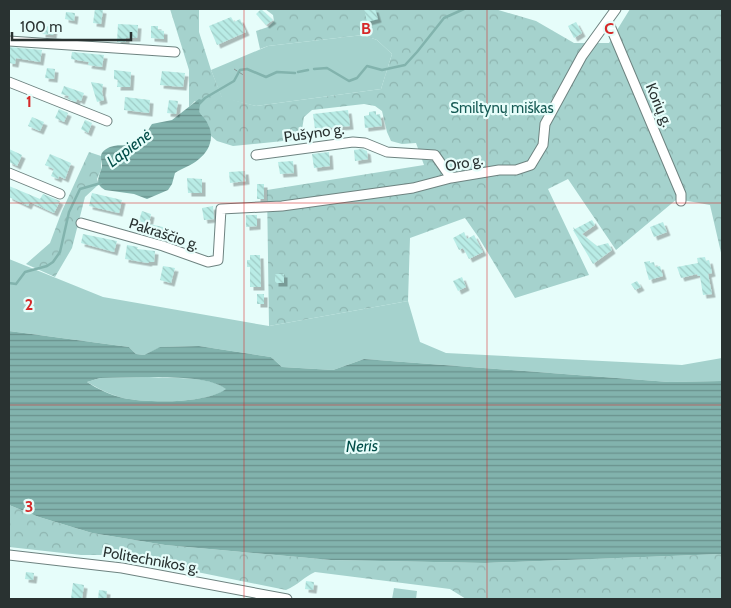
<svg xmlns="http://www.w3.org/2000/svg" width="731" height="608" viewBox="0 0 731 608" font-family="Cabin,sans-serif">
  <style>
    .green { fill: #a5d2cd }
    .forest { fill: url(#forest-crowns) }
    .water { fill: url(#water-rules); fill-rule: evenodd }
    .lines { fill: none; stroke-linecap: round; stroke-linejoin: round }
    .stream { stroke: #82b3ad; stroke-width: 2.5 }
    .building { fill: url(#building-back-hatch); filter: url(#shadow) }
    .street-casing { stroke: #6e8380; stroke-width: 11 }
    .path { stroke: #879795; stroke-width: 1; stroke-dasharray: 4 2.5; stroke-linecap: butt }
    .street { stroke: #fff; stroke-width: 9 }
    .grid { fill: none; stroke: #d62828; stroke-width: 1; stroke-opacity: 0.55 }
    .labels { text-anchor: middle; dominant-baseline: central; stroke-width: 4.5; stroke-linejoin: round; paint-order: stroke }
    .street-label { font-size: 15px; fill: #293231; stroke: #e6fdfa }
    .park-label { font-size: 15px; fill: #175b55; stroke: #e6fdfa }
    .water-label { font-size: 16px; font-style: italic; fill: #024e49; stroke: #e6fdfa }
    .grid-label { font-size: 16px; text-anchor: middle; font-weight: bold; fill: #d62828; stroke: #e6fdfa; stroke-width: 4.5; stroke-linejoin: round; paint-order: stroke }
  </style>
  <defs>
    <pattern id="forest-crowns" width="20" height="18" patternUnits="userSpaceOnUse" patternTransform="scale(1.25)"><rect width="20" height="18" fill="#a5d2cd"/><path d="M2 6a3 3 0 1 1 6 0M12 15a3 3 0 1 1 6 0" fill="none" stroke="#8eb5b0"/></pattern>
    <pattern id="water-rules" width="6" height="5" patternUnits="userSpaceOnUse" patternTransform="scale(1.25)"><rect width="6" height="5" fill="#82b3ad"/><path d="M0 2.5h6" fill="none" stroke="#6a928d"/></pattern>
    <pattern id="building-back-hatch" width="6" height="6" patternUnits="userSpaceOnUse" patternTransform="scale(1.25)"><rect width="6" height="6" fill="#b9ece6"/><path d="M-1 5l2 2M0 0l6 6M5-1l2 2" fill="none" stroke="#9fcbc6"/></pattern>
    <filter id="shadow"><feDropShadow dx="3.5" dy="3.5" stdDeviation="0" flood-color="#0004"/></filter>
  </defs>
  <rect width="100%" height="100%" fill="#e6fdfa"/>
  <path class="green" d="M363 35 377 40 392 54 381 89 256 106 222 98 211 70 268 46Z
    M9 259 103 297 269 326 408 301 420 342 446 353 682 365 722 358V381L669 382 364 359 333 370 282 367 271 357 199 346 161 347 144 355 136 354 129 347 9 331Z
    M149 377C173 379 206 375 227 389 205 404 148 403 123 398 111 395 97 388 87 382L100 378Z
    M394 588 417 591 416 599H392Z"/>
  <path class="forest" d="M170 9H199V32L211 70 222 97 256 106 381 89 392 54 377 40 363 35 268 46 260 49 256 31 268 27 274 21 273 15 265 9H495L536 21 574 43H609L630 9H722V257L710 205 677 199 616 250 568 179 548 189 589 275 515 298 479 238 465 218 410 238 408 301 269 326 267 190 424 165 416 143 402 144 391 141 387 132 382 111 375 106 364 104 312 110 304 117 301 136 293 140 233 146 217 141 211 136 208 124 201 117 199 111V106L195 101 189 107V70Z
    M89 152 101 156V170L97 179 99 184 85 197 72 248 55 277 26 264 50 243 62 211Z
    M9 505 39 517 92 533 165 545 331 560 485 563 722 554V599H466L450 589 315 572C304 577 298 585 286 590L197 572 129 555H81L9 547Z"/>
  <path class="water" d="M199 99 202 100C195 116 203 113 208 124 215 138 209 151 199 159 191 166 182 168 175 173L172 184 168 190 147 199 134 194 105 190C95 184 98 179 101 170 105 162 94 154 110 147 120 143 132 148 141 141 146 137 148 129 152 124L172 120Z
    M9 331 129 347 136 354 144 355 160 347 199 346 271 357 282 367 333 370 364 359 669 382 722 381V554L485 563 331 560 165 545 92 533 39 517 9 505ZM149 377C170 378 209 376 226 389 205 404 148 403 123 398 111 395 97 389 87 382L100 378Z"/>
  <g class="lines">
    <path class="stream" d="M314 69 327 68 349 81 357 78 367 66 382 70 405 65 417 52 444 18 464 9
      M298 72 308 70
      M200 103 205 98 234 81 240 70 247 69 266 77 277 72 295 73
      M9 283 16 284 25 272 47 266 53 262 60 252 69 212 80 189 101 183"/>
  </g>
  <path class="building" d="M95 9 103 10 101 24 93 23Z
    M261 9 273 20 266 25 256 14Z
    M364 9H375L378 19 367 22Z
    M66 12 75 13 74 21 65 19Z
    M231 17 234 22 240 19 246 32 217 45 209 26Z
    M576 22 582 33 574 38 568 26Z
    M118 24 138 25 137 38H126V42H117Z
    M43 26 54 27 53 35 42 34Z
    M151 26H158V30L164 31V39L151 38Z
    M9 47 42 50 40 62 16 58 15 64 9 63Z
    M72 52 104 55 102 67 88 65 89 62 71 59Z
    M47 68 55 69 54 79 45 78Z
    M114 70 131 72 130 87H117L118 80 114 79Z
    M162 71 185 73 183 87 160 85Z
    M91 82 103 84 102 92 104 100 97 102Z
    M64 86 84 93 81 101 77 99 76 102 68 99 69 96 61 94Z
    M125 97 150 100 149 113 124 110Z
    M169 100 178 101 176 114 167 113Z
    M59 109 68 113 64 122 55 118Z
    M348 110 350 126 315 129 313 114Z
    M376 111V115L380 114 382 126 365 128 364 116 369 115V112Z
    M32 117 44 122 40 131 28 126Z
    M85 120 92 123 88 133 81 129Z
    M9 149 22 155 17 166 9 162Z
    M362 149 367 151 368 159 355 161 354 150Z
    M329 152 330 166 314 168 312 154Z
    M50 154 71 163 65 179 59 176 58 179 51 176 54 169 45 165Z
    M293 161 294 173 280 174 278 162Z
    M245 171 246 181 230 183 229 172Z
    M187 178 202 179V193H188Z
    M257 184H264V199H257Z
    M9 186 40 199 43 194 60 201 54 213 30 202 28 206 9 197Z
    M92 193 122 200 119 213 89 206Z
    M213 206 214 219 204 220 202 208Z
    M142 211 151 214 149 224 172 229 169 241 153 237 155 231 137 227Z
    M246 215H257V226L246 227Z
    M592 220 595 225 582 234 597 246 608 243 612 250 593 264 573 230H574L573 227 575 229Z
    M663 222 667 232 654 237 650 227Z
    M464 232 467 239 474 235 483 252 469 259 463 248 459 250 453 238Z
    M83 234 117 241 114 252 81 243Z
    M127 245 138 247 137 249 155 251 154 262H149L148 263 125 259Z
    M250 255H260L261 287H250V267H247V260H250Z
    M705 257 706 261 709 260 712 273 708 274 712 294 703 295 700 276H698L697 274 681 278 677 267 698 263 697 258Z
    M650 261V263L654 262 655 267 660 266 663 276 649 280 644 262Z
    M163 266 175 268 171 283 160 280Z
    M275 274H284V283H275Z
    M462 277 466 287 458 291 453 281Z
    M637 281 641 287 635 290 631 284Z
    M257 294H264V304H257Z
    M26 572 34 573 33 580 25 579Z
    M306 581 314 582 313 590 305 589Z
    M73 583 84 585 82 599H71Z
    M99 590 107 591 106 599H98Z"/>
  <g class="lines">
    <g class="street-casing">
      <path id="street" d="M608 21 681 194V201
        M9 41 175 52
        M9 82 107 121
        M256 155 353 142 365 143 387 152 435 155 451 178
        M9 173 60 194
        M81 223 163 246 208 262 218 260 221 209 282 206 413 188 451 178 499 170H516L531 165 543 145 545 124 582 56 616 9
        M9 555 122 568 287 599"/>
    </g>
    <path class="path" d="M234 69 245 76"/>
    <use href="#street" class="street"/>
  </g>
  <path class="grid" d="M244 9V599M487 9V599M9 203H722M9 405H722"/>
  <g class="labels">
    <g class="street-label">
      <text transform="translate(659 105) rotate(67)">Korių g.</text>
      <text transform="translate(314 133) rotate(-8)">Pušyno g.</text>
      <text transform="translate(464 163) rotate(-11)">Oro g.</text>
      <text transform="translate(164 234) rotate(18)">Pakraščio g.</text>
      <text transform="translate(151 560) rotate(10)">Politechnikos g.</text>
    </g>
    <g class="park-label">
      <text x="502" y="108">Smiltynų miškas</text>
    </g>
    <g class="water-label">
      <text transform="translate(129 148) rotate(-37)">Lapienė</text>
      <text transform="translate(362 446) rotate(-2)">Neris</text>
    </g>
  </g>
  <g class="grid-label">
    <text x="366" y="34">B</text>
    <text x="609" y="34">C</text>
    <text x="29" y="107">1</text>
    <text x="29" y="310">2</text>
    <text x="29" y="512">3</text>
  </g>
  <rect width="731" height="608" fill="none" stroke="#293231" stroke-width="20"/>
  <path d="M12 32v8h119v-8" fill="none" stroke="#293231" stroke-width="2.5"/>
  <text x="20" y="32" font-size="15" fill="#293231" stroke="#e6fdfa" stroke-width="4" paint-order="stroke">100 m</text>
</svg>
